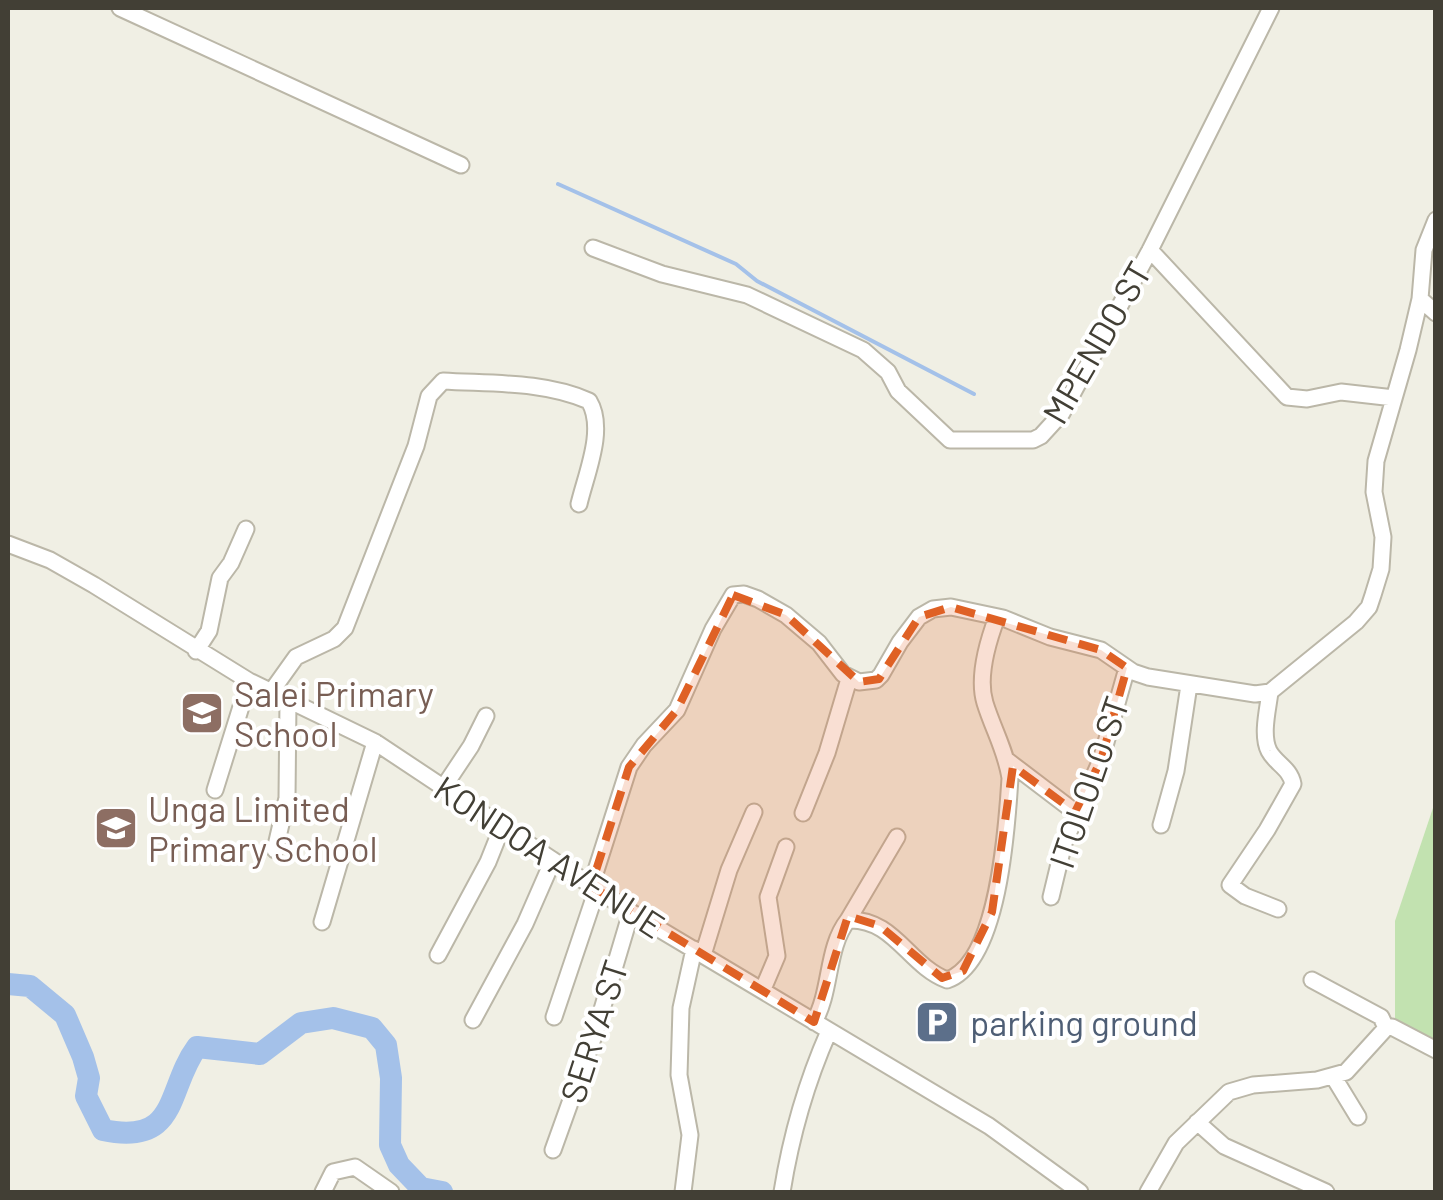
<svg xmlns="http://www.w3.org/2000/svg" width="1443" height="1200" viewBox="0 0 1443 1200" font-family="Barlow,sans-serif">
  <style>
    .green { fill: #c2e2b0 }
    .lines { fill: none; stroke-linecap: round; stroke-linejoin: round }
    .stream { stroke: #a4c1e9; stroke-width: 4 }
    .river { stroke: #a4c1e9; stroke-width: 22 }
    .minor-casing { stroke: #bbb7a8; stroke-width: 19 }
    .minor { stroke: #fff; stroke-width: 15 }
    .marked { fill: #df6125; fill-opacity: 0.2; stroke: #df6125; stroke-width: 8; stroke-dasharray: 20 12; stroke-linejoin: round }
    .labels { text-anchor: middle; dominant-baseline: central; stroke-width: 8; stroke-linejoin: round; paint-order: stroke }
    .street-label { font-size: 35px; fill: #423f35; stroke: #fff }
    .education-label { font-size: 35px; fill: #785e54; stroke: #fff; text-anchor: start }
    .service-label { font-size: 35px; fill: #4e5e75; stroke: #fff; text-anchor: start }
  </style>
  <rect width="100%" height="100%" fill="#f0efe4"/>
  <path class="green" d="M1435 802V1055L1395 1036V921Z"/>
  <g class="lines">
    <path class="stream" d="M558 184 736 264 757 281 974 394"/>
    <path class="river" d="M8 984 30 986 65 1015 83 1057 89 1078 86 1096 103 1130C180 1146 166 1089 197 1047L260 1054 301 1023 333 1018 372 1028 386 1045 391 1078 390 1145 399 1165 421 1188 442 1192"/>
    <g class="minor-casing">
      <path id="minor" d="M120 8 461 165
        M593 248 662 274 747 295 863 350 888 372 898 391 950 440H1033L1041 436 1062 413 1150 250 1271 8
        M1150 250 1287 397 1307 399 1341 392 1394 398
        M1420 299 1436 313
        M8 544 50 560 94 585 249 681 375 742 634 914 989 1126 1080 1192
        M196 651 209 631 220 578 231 563 246 529
        M271 692 296 657 334 639 345 628 416 446 429 396 443 381C491 384 544 381 589 401 606 429 586 474 579 504
        M1270 692C1268 709 1261 735 1269 751 1276 764 1290 768 1293 784L1267 830 1230 885 1245 896 1278 909
        M1008 761 1075 812
        M445 785 471 746 486 716
        M215 790 249 681
        M803 813 827 753 849 679
        M1161 825 1176 771 1189 685
        M275 850 287 798 288 701
        M591 886 629 767 644 745 677 710 713 629 733 595 744 594 758 599 786 615 819 643 843 674 859 682 876 680 881 675 900 642 919 617 933 609 951 607 1003 618 1050 637 1101 650 1133 672 1148 677 1255 694 1270 692 1356 622 1369 607 1373 595 1381 569 1383 537 1374 492 1376 461 1408 350 1420 299 1424 250 1436 220
        M1051 897 1064 843 1101 760 1127 668
        M848 920 897 837
        M322 922 375 742
        M438 955 488 862 502 827
        M703 955 729 870 754 812
        M1312 980 1381 1017 1386 1028
        M763 989 777 956 768 897 786 847
        M554 1017 597 889
        M473 1020 525 924 553 860
        M814 1022C832 990 826 948 848 920 894 918 908 965 947 980 999 963 1007 826 1010 778 1006 751 993 729 985 703 977 677 988 641 997 617
        M1333 1076 1358 1117
        M1197 1122 1224 1146 1326 1192
        M553 1150 595 1033 631 912
        M323 1192 333 1172 355 1167 391 1192
        M683 1192 690 1135 679 1075 681 1008 694 949
        M782 1192C791 1136 806 1083 829 1031
        M1148 1192 1176 1143 1229 1092 1253 1085 1317 1080 1346 1072 1386 1028 1392 1027 1436 1050"/>
    </g>
    <use href="#minor" class="minor"/>
  </g>
  <path class="marked" d="M733 595 786 615 859 682 879 679 919 617 951 607 1101 650 1127 668 1101 760 1075 812 1013 766 992 912 963 971 942 978 880 926 848 916 814 1022 591 886 629 767 677 710Z"/>
  <defs>
    <g id="school-square" transform="scale(2.25)"><rect x="-9" y="-9" width="18" height="18" rx="4" fill="#8d6e63" stroke="#fff"/><path d="M0-5L7-2L0 1L-7-2ZM-4 1L0 2.5L4 1V4Q0 6-4 4Z" fill="#fff"/></g>
    <g id="parking-square" transform="scale(2.25)"><rect x="-9" y="-9" width="18" height="18" rx="4" fill="#5c6f8a" stroke="#fff"/><path d="M-3.5-5.5H1a3.5 3.5 0 0 1 0 7H-1V5.5H-3.5ZM-1-3.4V-.6H.8a1.4 1.4 0 0 0 0-2.8Z" fill="#fff"/></g>
  </defs>
  <g fill-rule="evenodd">
    <use href="#school-square" x="202" y="713"/>
    <use href="#school-square" x="116" y="828"/>
    <use href="#parking-square" x="937" y="1022"/>
  </g>
  <g class="labels">
    <g class="street-label">
      <text transform="translate(1096 342) rotate(-60)">MPENDO ST</text>
      <text transform="translate(1088 782) rotate(-71)">ITOLOLO ST</text>
      <text transform="translate(550 856) rotate(33)">KONDOA AVENUE</text>
      <text transform="translate(593 1031) rotate(-72)">SERYA ST</text>
    </g>
    <g class="education-label">
      <text x="234" y="693">Salei Primary<tspan x="234" dy="40">School</tspan></text>
      <text x="148" y="808">Unga Limited<tspan x="148" dy="40">Primary School</tspan></text>
    </g>
    <g class="service-label">
      <text x="970" y="1022">parking ground</text>
    </g>
  </g>
  <rect width="1443" height="1200" fill="none" stroke="#423f35" stroke-width="20"/>
</svg>
